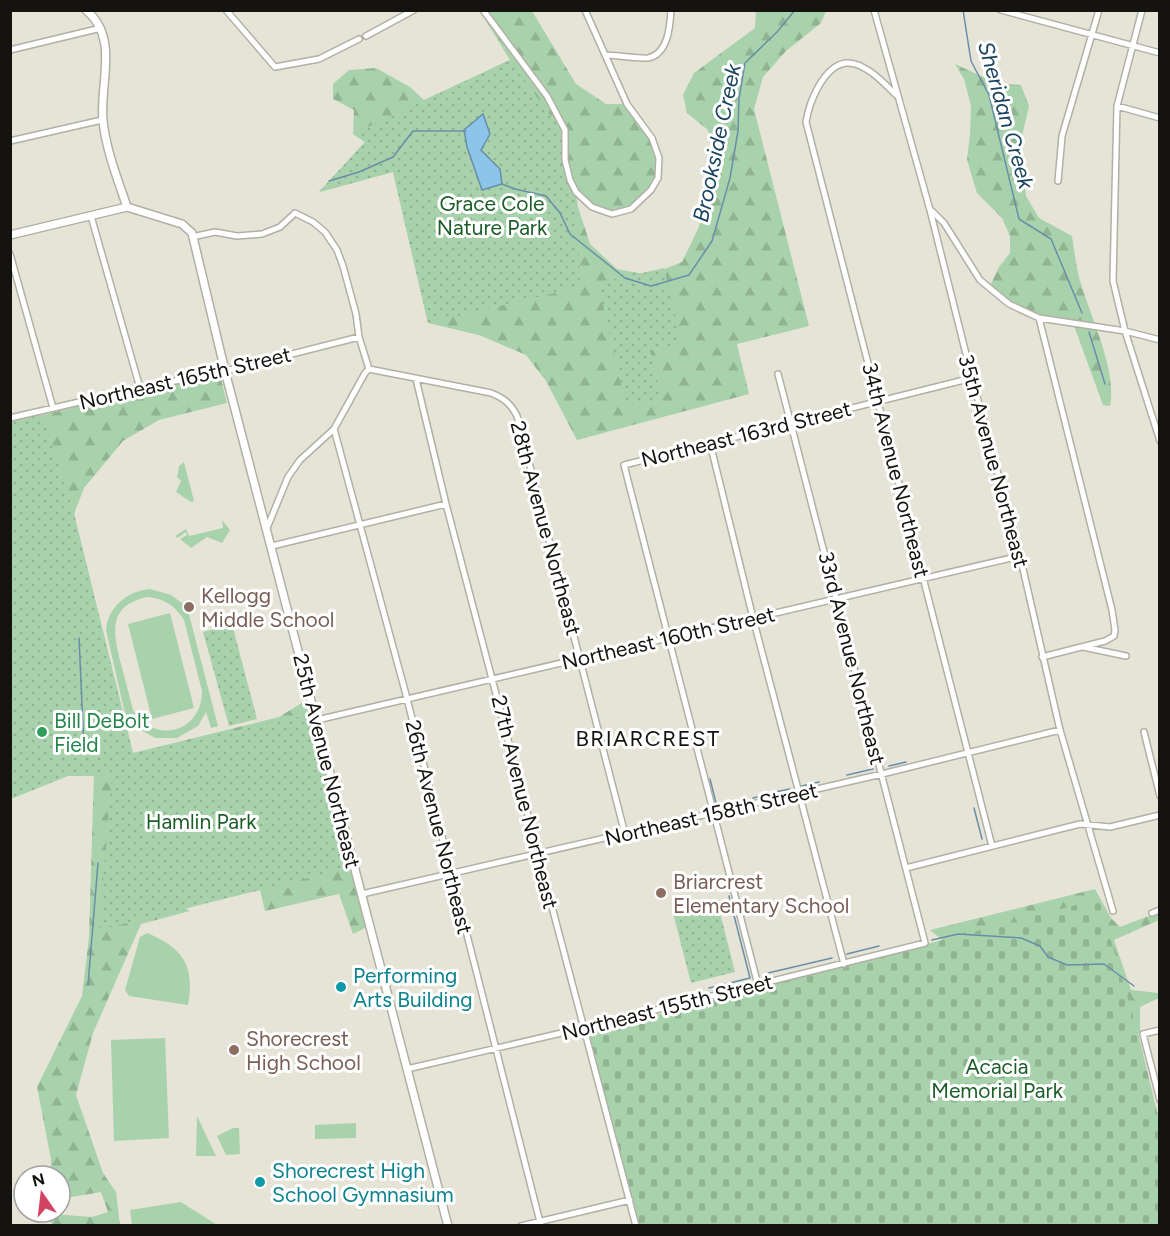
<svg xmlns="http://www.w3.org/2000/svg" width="1170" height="1236" viewBox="0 0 1170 1236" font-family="Figtree,sans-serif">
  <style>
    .grass { fill: #a8d2ab; fill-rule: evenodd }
    .forest { fill: url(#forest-firs) }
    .cemetery { fill: url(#cemetery-stones) }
    .park { fill: url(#park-dots) }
    .water { fill: #8dc4ea; stroke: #698fa8; stroke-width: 1.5 }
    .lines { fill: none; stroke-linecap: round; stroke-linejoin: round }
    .stream { stroke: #698fa8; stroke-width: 1.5 }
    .street-casing { stroke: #b2b0a4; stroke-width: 8 }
    .secondary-casing { stroke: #b2b0a4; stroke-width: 10 }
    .street { stroke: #fff; stroke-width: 5 }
    .secondary { stroke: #fff; stroke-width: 7 }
    .education-dot { fill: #8d6e63; stroke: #fff; stroke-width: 2 }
    .leisure-dot { fill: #2e9e5b; stroke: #fff; stroke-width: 2 }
    .culture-dot { fill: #0f9aa8; stroke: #fff; stroke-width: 2 }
    .labels { text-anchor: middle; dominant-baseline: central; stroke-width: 6; stroke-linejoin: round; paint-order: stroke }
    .park-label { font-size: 21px; fill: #1c5e28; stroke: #fff }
    .street-label { font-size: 21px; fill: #14130f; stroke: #fff }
    .education-label { font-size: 21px; fill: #785e54; stroke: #fff; text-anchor: start }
    .leisure-label { font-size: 21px; fill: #27864d; stroke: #fff; text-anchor: start }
    .culture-label { font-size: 21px; fill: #0d838f; stroke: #fff; text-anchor: start }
    .water-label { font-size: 22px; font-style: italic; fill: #19435e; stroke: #fff }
    .neighbourhood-label { font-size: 22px; letter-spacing: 1.5px; fill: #14130f; stroke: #fff }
  </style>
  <defs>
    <pattern id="forest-firs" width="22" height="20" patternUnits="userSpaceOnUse" patternTransform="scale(1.5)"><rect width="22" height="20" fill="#a8d2ab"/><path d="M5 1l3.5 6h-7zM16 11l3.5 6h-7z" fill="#90b392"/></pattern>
    <pattern id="cemetery-stones" width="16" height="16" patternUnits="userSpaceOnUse" patternTransform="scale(1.5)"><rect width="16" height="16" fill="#a8d2ab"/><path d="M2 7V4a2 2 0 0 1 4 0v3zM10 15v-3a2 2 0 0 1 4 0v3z" fill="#90b392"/></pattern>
    <pattern id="park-dots" width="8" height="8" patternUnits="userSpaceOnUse" patternTransform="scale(1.5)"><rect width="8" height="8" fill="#a8d2ab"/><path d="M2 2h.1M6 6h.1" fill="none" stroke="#90b392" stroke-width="1.8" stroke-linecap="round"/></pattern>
  </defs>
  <rect width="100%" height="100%" fill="#e6e4d7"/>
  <path class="grass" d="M184 462 194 501 191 502 176 492 181 481 177 477 179 466Z
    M222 520 230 530 222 543 207 537 191 548 180 539 187 535 186 532 177 538 175 536 186 529 189 536 223 528Z
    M150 589 171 595 187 607 218 726 211 728 206 712 198 726 177 738H155L134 726 125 714 106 630C108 607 127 591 150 589ZM147 597C164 598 175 606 184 620L202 691C202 733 154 745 133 710 129 694 125 679 121 664 113 633 107 606 147 597Z
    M170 613 194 708 152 719 128 624Z
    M147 933C183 948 195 965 188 1005L129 996 125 990 140 937Z
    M165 1038 169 1138 114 1141 111 1040Z
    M197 1116 216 1156H196Z
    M356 1123V1138L315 1139V1125Z
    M233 1128H239L240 1154 226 1155 217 1136Z
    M181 1202 217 1225H132L130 1210Z"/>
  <path class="forest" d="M480 11H532L576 84 606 104H627L652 138 659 158 658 178 631 209 612 214 592 207 576 193 578 207 590 244 617 269 649 275 682 262 698 229 710 193 715 157 708 130 687 113 683 95 694 73 755 28 756 11H826L821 23 786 51 763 77 754 109 809 326 737 344 749 394 577 440 546 381 526 355 479 335 428 323 393 172 319 192 365 142 353 134 354 110 333 99V84L349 70 376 68 410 87 424 100 510 60Z
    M955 64 998 84 1021 85 1029 106 1020 145 1026 196 1039 218 1072 236C1075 253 1076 271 1082 287 1092 320 1117 371 1110 406L1103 405 1073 323 1039 318 1009 304 989 288 999 267 1010 253V236L1002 218 977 193 967 160 970 134 971 106 964 79Z
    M220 375 227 403 159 420 123 441 84 488 74 514 133 753 279 717 305 701 367 927 353 934 339 894 265 911 260 890 180 905 190 911 141 924 93 1033 76 1095 103 1173 116 1192 120 1225H54L39 1213 92 1217 108 1212 101 1192 60 1199V1176H51V1159L37 1087 82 996 89 937 94 772 10 423 140 391Z
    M1095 889 1111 918 1120 927 1159 912V920L1114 940 1131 990 1159 993V998L1140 1007V1033L1130 1035 968 961 930 930Z"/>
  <path class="cemetery" d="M1099 899 1139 1037 1159 1120V1225H636L588 1033Z"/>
  <path class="park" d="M510 60 558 126 565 160 576 192 580 287 428 323 393 172 319 192 365 142 353 134Z
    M664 268 682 344 650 351 661 398 626 406 598 283Z
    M38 411 48 429 74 514 133 753 315 713 332 776 349 868 99 930 112 776H68L11 799 10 418Z
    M232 624 257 719 229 726 203 632Z
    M717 901 735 972 691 983 673 913Z"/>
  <path class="water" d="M483 114 490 134 481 150 500 169 502 184 482 190 467 147 464 130Z"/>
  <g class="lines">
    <path class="stream" d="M963 10 971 61 989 95 1019 219 1051 239 1082 313
      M329 181 359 172 393 157 413 131H466
      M502 184 515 189 546 196 560 213 570 234 625 278 651 286 689 275 712 241 730 178 738 131 739 99 745 63 777 32 795 10
      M1089 332 1105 384
      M79 638 84 748
      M889 766 906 762
      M847 775 873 769
      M710 779 717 807 743 800
      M802 786 819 782
      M775 792 790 789
      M753 798 766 795
      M974 808 982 839
      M932 940 958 934 1021 938 1040 946 1048 957 1067 965 1104 964 1134 986
      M847 954 879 946
      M768 973 832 958
      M88 985 98 863
      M709 988 750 978 729 896"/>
    <g class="street-casing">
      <path id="street" d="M226 10 275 67 319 59 359 39
        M483 10 547 96 565 130V160L570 180 576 192 592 207 612 214 631 209 651 190 658 178 659 158 652 138 627 104 585 10
        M874 10 930 210 972 378 1020 556 1060 730 1113 911
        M1001 10 1160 53
        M1142 10 1117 106 1113 281 1125 331 1160 441
        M366 36 414 10
        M10 50 101 28
        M605 55C614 55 642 59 648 58 668 54 670 27 671 10
        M896 95C885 84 864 61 846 63 823 66 809 103 806 122L992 846
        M1117 106 1160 118
        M10 141 102 120
        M1058 181 1062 136 1099 10
        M932 211 944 223 980 280 1009 304 1039 318 1125 331 1160 340
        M91 216 140 388
        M192 237 215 232 237 236 262 234 280 227 295 213 313 222 325 232 337 250 343 266 356 314 359 337 369 369
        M10 254 53 408
        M1039 318 1112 610 1115 630 1114 636 1105 641 1042 657
        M369 369 491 393C504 398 511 404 517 416L625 834
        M416 379 446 504 636 1226
        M10 418 140 388 225 371 359 337
        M334 429 405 691 541 1226
        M710 443 753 618 844 964
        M267 528 288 477 300 460 334 429 365 373 369 369
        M272 546 446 504
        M1083 647 1126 656
        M317 720 1020 556
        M1144 732 1160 796
        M906 868 1080 824 1110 827 1160 815
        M362 894 882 774 1060 730
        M1152 913 1160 910
        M758 985 624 465 972 378
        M1160 1030 1143 1034 1160 1100
        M407 1069 583 1028 925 943 778 374
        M521 1226 630 1200"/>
    </g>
    <g class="secondary-casing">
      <path id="secondary" d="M86 10C120 38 99 84 103 121 106 150 118 180 127 207
        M10 235 127 207 182 224 192 233 225 371 448 1226"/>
    </g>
    <use href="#street" class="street"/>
    <use href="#secondary" class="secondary"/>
  </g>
  <g class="education-dot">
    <circle cx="189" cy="607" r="6"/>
    <circle cx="661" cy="893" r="6"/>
    <circle cx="234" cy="1050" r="6"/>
  </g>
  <circle class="leisure-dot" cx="42" cy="732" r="6"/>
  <g class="culture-dot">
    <circle cx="341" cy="987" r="6"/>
    <circle cx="260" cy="1182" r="6"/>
  </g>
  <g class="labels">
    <g class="park-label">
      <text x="492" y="203">Grace Cole<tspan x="492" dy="24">Nature Park</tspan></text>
      <text x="201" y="821">Hamlin Park</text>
      <text x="997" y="1066">Acacia<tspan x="997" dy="24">Memorial Park</tspan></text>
    </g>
    <g class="street-label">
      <text transform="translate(185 378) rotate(-13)">Northeast 165th Street</text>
      <text transform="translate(746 434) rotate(-14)">Northeast 163rd Street</text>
      <text transform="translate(994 461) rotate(75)">35th Avenue Northeast</text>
      <text transform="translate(896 470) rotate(76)">34th Avenue Northeast</text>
      <text transform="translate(546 528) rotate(75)">28th Avenue Northeast</text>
      <text transform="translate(668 638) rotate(-13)">Northeast 160th Street</text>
      <text transform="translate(852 658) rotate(76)">33rd Avenue Northeast</text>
      <text transform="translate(327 761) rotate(76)">25th Avenue Northeast</text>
      <text transform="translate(525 802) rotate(76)">27th Avenue Northeast</text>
      <text transform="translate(711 814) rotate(-13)">Northeast 158th Street</text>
      <text transform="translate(439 827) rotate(76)">26th Avenue Northeast</text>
      <text transform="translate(667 1007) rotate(-14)">Northeast 155th Street</text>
    </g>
    <g class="education-label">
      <text x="201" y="595">Kellogg<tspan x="201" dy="24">Middle School</tspan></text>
      <text x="673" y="881">Briarcrest<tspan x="673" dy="24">Elementary School</tspan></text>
      <text x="246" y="1038">Shorecrest<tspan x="246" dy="24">High School</tspan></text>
    </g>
    <g class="leisure-label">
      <text x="54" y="720">Bill DeBolt<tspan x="54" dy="24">Field</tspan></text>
    </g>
    <g class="culture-label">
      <text x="353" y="975">Performing<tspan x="353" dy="24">Arts Building</tspan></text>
      <text x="272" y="1170">Shorecrest High<tspan x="272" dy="24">School Gymnasium</tspan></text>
    </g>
    <g class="water-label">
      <text transform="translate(1006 115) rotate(74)">Sheridan Creek</text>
      <text transform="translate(717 143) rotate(-78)">Brookside Creek</text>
    </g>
    <g class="neighbourhood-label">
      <text x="648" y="738">BRIARCREST</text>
    </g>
  </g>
  <rect width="1170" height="1236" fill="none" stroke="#14130f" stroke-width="24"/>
  <g transform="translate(42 1194) rotate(346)"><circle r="28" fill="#ffffff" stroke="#a1a19f" stroke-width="1.5"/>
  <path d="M0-4.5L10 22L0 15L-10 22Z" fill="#d34363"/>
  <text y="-9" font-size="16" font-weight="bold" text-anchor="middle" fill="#14130f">N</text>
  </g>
</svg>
